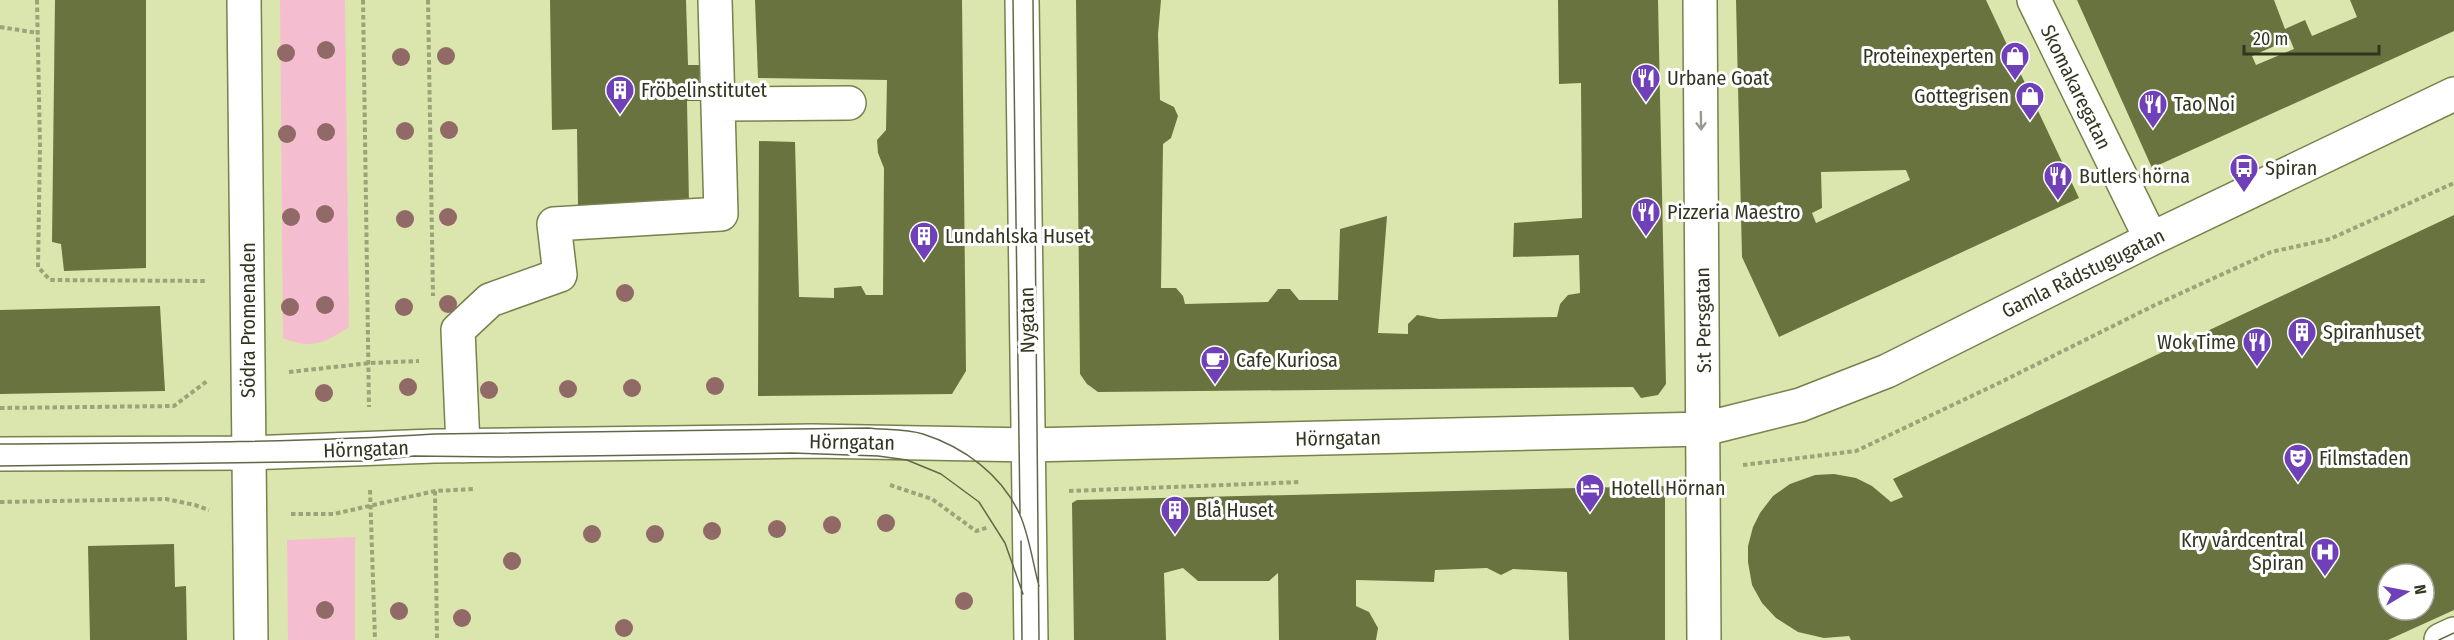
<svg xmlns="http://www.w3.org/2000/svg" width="2454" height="640" viewBox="0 0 2454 640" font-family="'Fira Sans Condensed',sans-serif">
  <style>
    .green { fill: #f5bed0 }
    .building { fill: #69733f; fill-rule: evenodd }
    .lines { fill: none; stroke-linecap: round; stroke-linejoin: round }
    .minor-casing { stroke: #77814c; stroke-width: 36 }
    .major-casing { stroke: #77814c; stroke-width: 36 }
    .path { stroke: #9ba478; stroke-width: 4; stroke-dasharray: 4.5 3; stroke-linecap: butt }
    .minor { stroke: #fff; stroke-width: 33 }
    .major { stroke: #fff; stroke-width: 33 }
    .tram { stroke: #616848; stroke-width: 1.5 }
    .tree { fill: #916967 }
    .oneway { stroke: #989a90 }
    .labels { text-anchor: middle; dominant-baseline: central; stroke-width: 6; stroke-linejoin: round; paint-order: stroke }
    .poi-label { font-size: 20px; fill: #313620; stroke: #fff; text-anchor: start }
    .street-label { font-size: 20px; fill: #313620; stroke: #fff }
  </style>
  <rect width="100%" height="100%" fill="#dae6ad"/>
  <path class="green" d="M280 0H345L349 327C324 343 312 350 283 338Z
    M355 537V640H288L287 540Z"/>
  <path class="building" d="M55 0H146V268L64 271 61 244 52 242Z
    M550 0H686L688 65H699L700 101H687L689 203 578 206 577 129 552 130Z
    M755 0H962L966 371 952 394 758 396 759 141 795 142 799 297 834 298V288L861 286 866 295H883L884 168 878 153 877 140 886 130 887 80 758 78Z
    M1076 0H1161L1158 34 1160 100 1174 107 1178 116 1171 138 1163 144 1161 288H1176L1183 296 1185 304 1268 302 1278 289H1290L1299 300H1338L1340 229 1387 216 1378 333 1408 334V324L1417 315 1439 319 1557 317 1560 304 1568 295 1580 293 1579 255 1513 257 1514 223 1582 218 1581 83 1559 84 1558 0H1658L1666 384 1658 395 1641 398 1633 387 1098 392 1087 384 1080 374Z
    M1736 0H1986L2079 198 1779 337 1742 257ZM1906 170 1910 180 1816 223 1812 213 1822 208 1821 172Z
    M2077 0H2274L2285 29 2305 20 2312 36 2357 17 2350 0H2454V31L2152 168ZM2290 39 2294 49 2256 65 2252 56Z
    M2454 215V610L2388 640H1851L1849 636 1824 638 1798 632 1776 618 1762 603 1752 585 1748 562V546L1753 527 1760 513 1773 496 1790 484 1815 475 1834 474 1856 478 1872 486 1891 502 1903 497 1893 479ZM2388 574H2424V610H2388Z
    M160 306 165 391 0 394V310Z
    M1665 486V640H1569L1567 572 1513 569 1501 575 1487 568 1435 570 1434 582 1356 580V606L1369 612 1378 628 1376 640H1279L1278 573 1269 581H1198L1183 568 1164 573 1166 640H1074L1072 503 1077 500Z
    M174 544 175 587 186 586 187 640H90L88 546Z"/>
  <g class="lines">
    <g class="minor-casing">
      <path id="minor" d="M1022 0 1031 640
        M1700 0 1704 640
        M2034 0 2151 239
        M718 104 849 103
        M463 446 458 330 490 300 560 275 554 224 721 214 715 0
        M0 454 249 453 434 446 812 441 1029 445 1704 429 1800 405 1887 371 2151 239 2454 94
        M2441 640 2454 634"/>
    </g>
    <g class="major-casing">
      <path id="major" d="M244 0 251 640"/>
    </g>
    <path class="path" d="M37 0 40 146 38 267 50 280 206 281
      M363 0 369 407
      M428 0 433 296
      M0 27 38 33
      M289 372 370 363 419 361
      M0 408 174 406 207 381
      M1743 465 1856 451 1999 383 2155 305 2271 252 2330 239 2454 183
      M890 485 932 499 976 531 989 527
      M370 490 375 640
      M435 491 437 640
      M1069 491 1301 482
      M0 502 166 499 195 505 209 510
      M291 514H334L435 491 473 489"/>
    <use href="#minor" class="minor"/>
    <use href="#major" class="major"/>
    <path class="tram" d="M1013 0 1020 514
      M1033 0 1039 640
      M0 444C145 443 290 443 434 434L868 428C886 430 906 429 923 434 964 447 1002 475 1020 515 1029 535 1033 564 1039 586
      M0 466 370 461 414 456 500 457 792 453 878 456 907 460 941 474 979 502 1005 543 1023 594
      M1021 541 1022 640
      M2439 640 2454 633"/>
  </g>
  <g class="tree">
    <circle cx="326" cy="50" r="9"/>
    <circle cx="286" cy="53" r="9"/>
    <circle cx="446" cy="56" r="9"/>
    <circle cx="401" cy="57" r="9"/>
    <circle cx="449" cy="130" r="9"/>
    <circle cx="405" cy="131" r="9"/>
    <circle cx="326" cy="132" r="9"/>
    <circle cx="287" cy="134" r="9"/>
    <circle cx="325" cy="214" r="9"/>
    <circle cx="291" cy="217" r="9"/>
    <circle cx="448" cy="217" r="9"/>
    <circle cx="405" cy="219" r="9"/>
    <circle cx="625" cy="293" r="9"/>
    <circle cx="448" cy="304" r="9"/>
    <circle cx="325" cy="305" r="9"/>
    <circle cx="290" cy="307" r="9"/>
    <circle cx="404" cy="307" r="9"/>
    <circle cx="715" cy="386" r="9"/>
    <circle cx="408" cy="387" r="9"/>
    <circle cx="632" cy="388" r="9"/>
    <circle cx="568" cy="389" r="9"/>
    <circle cx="489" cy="390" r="9"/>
    <circle cx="324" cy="393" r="9"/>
    <circle cx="886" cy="523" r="9"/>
    <circle cx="832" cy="525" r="9"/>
    <circle cx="777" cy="529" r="9"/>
    <circle cx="712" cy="531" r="9"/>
    <circle cx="592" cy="534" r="9"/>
    <circle cx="655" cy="534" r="9"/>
    <circle cx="512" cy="561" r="9"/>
    <circle cx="964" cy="601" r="9"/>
    <circle cx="325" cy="610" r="9"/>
    <circle cx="399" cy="611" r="9"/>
    <circle cx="462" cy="618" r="9"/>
    <circle cx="624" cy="628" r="9"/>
  </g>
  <defs><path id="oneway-shaft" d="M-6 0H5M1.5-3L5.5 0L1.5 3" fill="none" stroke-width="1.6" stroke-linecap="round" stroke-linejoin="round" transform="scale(1.5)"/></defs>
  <use class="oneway" href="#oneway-shaft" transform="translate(1701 121) rotate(89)"/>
  <defs>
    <g id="shop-pin" transform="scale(1.5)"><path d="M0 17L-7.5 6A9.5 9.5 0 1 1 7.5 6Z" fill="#6f40b7" stroke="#fff"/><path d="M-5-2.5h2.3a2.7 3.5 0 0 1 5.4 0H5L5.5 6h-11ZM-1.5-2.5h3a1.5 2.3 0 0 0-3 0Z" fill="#fff"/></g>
    <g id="restaurant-pin" transform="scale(1.5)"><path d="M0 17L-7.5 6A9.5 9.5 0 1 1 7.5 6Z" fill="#6f40b7" stroke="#fff"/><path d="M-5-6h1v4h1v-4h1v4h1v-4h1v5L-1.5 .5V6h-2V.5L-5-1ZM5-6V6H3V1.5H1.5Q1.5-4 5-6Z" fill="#fff"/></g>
    <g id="building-pin" transform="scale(1.5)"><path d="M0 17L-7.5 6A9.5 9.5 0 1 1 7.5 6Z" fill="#6f40b7" stroke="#fff"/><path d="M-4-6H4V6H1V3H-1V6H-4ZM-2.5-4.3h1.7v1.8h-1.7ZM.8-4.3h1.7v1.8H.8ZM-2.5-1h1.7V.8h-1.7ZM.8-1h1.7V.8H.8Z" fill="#fff"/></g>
    <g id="bus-pin" transform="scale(1.5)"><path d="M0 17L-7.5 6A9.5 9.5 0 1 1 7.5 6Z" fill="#6f40b7" stroke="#fff"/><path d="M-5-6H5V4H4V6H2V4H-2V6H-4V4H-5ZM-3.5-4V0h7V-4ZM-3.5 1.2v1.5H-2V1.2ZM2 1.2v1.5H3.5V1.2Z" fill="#fff"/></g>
    <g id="cafe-pin" transform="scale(1.5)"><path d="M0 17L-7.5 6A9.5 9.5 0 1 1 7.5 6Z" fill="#6f40b7" stroke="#fff"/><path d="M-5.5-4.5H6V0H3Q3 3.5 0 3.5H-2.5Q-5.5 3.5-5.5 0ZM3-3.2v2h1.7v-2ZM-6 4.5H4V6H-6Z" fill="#fff"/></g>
    <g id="theatre-pin" transform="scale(1.5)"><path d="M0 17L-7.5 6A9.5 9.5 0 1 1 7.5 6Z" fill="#6f40b7" stroke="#fff"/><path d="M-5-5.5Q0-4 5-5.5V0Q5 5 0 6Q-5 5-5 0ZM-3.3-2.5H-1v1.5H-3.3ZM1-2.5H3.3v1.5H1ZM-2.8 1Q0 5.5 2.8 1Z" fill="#fff"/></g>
    <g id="hotel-pin" transform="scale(1.5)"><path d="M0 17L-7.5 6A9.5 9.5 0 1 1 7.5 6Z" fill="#6f40b7" stroke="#fff"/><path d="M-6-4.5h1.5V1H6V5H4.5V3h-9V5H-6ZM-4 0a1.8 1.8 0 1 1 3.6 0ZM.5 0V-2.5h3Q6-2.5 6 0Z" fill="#fff"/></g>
    <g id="hospital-pin" transform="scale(1.5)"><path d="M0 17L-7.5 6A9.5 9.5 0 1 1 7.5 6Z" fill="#6f40b7" stroke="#fff"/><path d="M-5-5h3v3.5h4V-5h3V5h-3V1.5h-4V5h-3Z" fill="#fff"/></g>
  </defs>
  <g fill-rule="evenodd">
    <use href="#shop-pin" x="2015" y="56"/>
    <use href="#restaurant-pin" x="1646" y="78"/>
    <use href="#building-pin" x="620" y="90"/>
    <use href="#shop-pin" x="2030" y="96"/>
    <use href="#restaurant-pin" x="2153" y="104"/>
    <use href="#bus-pin" x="2244" y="168"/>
    <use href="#restaurant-pin" x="2058" y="176"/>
    <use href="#restaurant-pin" x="1646" y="212"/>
    <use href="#building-pin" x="924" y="236"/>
    <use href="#building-pin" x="2302" y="332"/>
    <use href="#restaurant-pin" x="2257" y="342"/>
    <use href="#cafe-pin" x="1215" y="360"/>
    <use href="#theatre-pin" x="2298" y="458"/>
    <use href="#hotel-pin" x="1590" y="488"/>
    <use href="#building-pin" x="1175" y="510"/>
    <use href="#hospital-pin" x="2325" y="552"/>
  </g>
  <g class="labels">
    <g class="poi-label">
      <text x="1994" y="56" text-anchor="end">Proteinexperten</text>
      <text x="1667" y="78">Urbane Goat</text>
      <text x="641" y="90">Fröbelinstitutet</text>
      <text x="2009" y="96" text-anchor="end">Gottegrisen</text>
      <text x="2174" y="104">Tao Noi</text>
      <text x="2265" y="168">Spiran</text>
      <text x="2079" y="176">Butlers hörna</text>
      <text x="1667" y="212">Pizzeria Maestro</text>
      <text x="945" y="236">Lundahlska Huset</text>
      <text x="2323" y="332">Spiranhuset</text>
      <text x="2236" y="342" text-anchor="end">Wok Time</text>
      <text x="1236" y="360">Cafe Kuriosa</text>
      <text x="2319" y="458">Filmstaden</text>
      <text x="1611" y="488">Hotell Hörnan</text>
      <text x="1196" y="510">Blå Huset</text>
      <text x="2304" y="540" text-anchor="end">Kry vårdcentral<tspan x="2304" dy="23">Spiran</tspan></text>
    </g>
    <g class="street-label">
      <text transform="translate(2076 87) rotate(64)">Skomakaregatan</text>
      <text transform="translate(2083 273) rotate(-26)">Gamla Rådstugugatan</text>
      <text transform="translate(248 320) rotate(-90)">Södra Promenaden</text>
      <text transform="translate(1027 320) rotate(-91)">Nygatan</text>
      <text transform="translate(1703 320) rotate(-91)">S:t Persgatan</text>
      <text transform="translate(1338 438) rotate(-1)">Hörngatan</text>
      <text transform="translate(852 442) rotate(1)">Hörngatan</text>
      <text transform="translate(366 449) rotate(-2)">Hörngatan</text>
    </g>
  </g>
  <g transform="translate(2406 592) rotate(80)"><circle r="28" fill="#ffffff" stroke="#adafa6" stroke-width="1.5"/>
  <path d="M0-4.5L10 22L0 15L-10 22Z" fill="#6f40b7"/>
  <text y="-9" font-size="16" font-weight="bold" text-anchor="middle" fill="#313620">N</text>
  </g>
  <path d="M2244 45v9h135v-9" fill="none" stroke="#313620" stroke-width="3"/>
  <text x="2253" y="45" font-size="18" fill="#313620" stroke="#ffffff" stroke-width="4.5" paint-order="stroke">20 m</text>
</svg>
